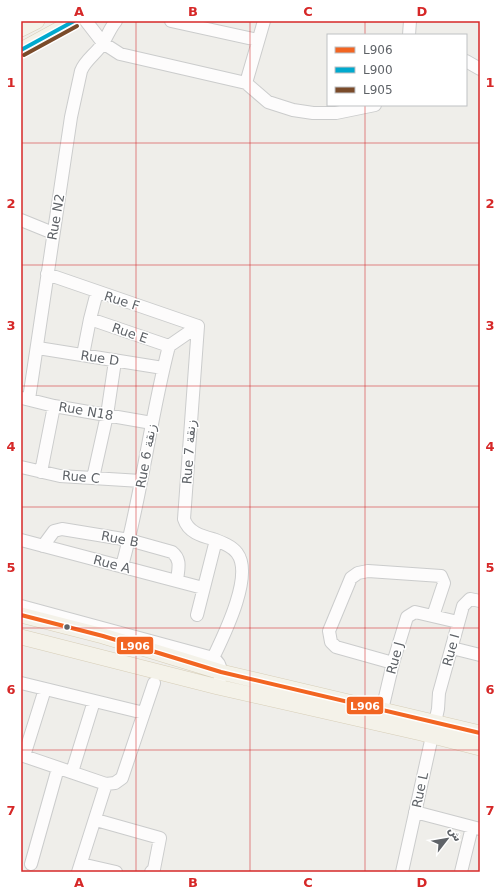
<svg xmlns="http://www.w3.org/2000/svg" width="501" height="893" viewBox="0 0 501 893" font-family="'DejaVu Sans',Cairo,sans-serif">
  <style>
    .lines { fill: none; stroke-linecap: round; stroke-linejoin: round }
    .minor-casing { stroke: #cbcccc; stroke-width: 14 }
    .major-casing { stroke: #d7ceb8; stroke-width: 16 }
    .minor { stroke: #fdfcfc; stroke-width: 12 }
    .major { stroke: #f4f2e9; stroke-width: 15 }
    .bus-1-casing { stroke: #fff; stroke-width: 7 }
    .bus-2-casing { stroke: #fff; stroke-width: 7 }
    .bus-3-casing { stroke: #fff; stroke-width: 7 }
    .bus-1 { stroke: #f26522; stroke-width: 4 }
    .bus-2 { stroke: #00a9ce; stroke-width: 4 }
    .bus-3 { stroke: #7a4b2a; stroke-width: 4 }
    .grid { fill: none; stroke: #d62828; stroke-width: 1; stroke-opacity: 0.55 }
    .bus-dot { fill: #5f6368; stroke: #fff; stroke-width: 1.5 }
    .labels { text-anchor: middle; dominant-baseline: central; stroke-width: 3; stroke-linejoin: round; paint-order: stroke }
    .street-label { font-size: 13px; fill: #5f6368; stroke: #fff }
    .line-badge { stroke: #fff; stroke-width: 1.5 }
    .badge-label { font-size: 11px; text-anchor: middle; font-weight: bold; fill: #fff }
    .neatline { fill: none; stroke: #d62828; stroke-width: 1.5 }
    .grid-label { font-size: 13px; text-anchor: middle; font-weight: bold; fill: #d62828 }
  </style>
  <rect width="100%" height="100%" fill="#efeeea"/>
  <g class="lines">
    <g class="minor-casing">
      <path id="minor" d="M86 21 103 43 120 54 246 83 268 102 293 110 313 113H336L375 105
        M171 21 258 40
        M409 35 410 21
        M466 61 480 69
        M246 83 264 21
        M21 220 53 233
        M47 274 198 326
        M90 319 169 346
        M198 326 184 519C188 532 201 536 213 539 221 542 232 546 237 553 254 575 224 635 213 658
        M169 346 198 326
        M38 348 163 368
        M83 355 90 319 97 292
        M22 398 54 406 152 423
        M29 399 71 117 81 71C85 60 97 53 103 43 108 35 110 28 116 21
        M21 467 60 476 141 481
        M41 472 54 406
        M93 478 107 415 115 361
        M21 540 203 588
        M43 546 54 531 62 529 129 540 172 552C182 560 178 569 177 581
        M122 566C142 494 150 419 169 346
        M21 606 213 658C224 665 221 676 218 687
        M197 615 216 540
        M452 648 480 655
        M393 663 336 647 331 642 329 631 351 578 358 573 368 571 441 576 444 583 433 616
        M21 683 144 713
        M382 710 393 663 407 617 415 612 458 622
        M21 755 106 784 115 783 122 778 154 683
        M24 756 45 689
        M72 772 94 701
        M415 812 480 829
        M96 820 160 838 154 869 151 872
        M31 864 58 768
        M81 864 116 872
        M78 872 106 784
        M402 872 438 709 439 693 463 606 470 599 480 601
        M461 872 472 827"/>
    </g>
    <g class="major-casing">
      <path id="major" d="M21 29 37 21
        M21 50 74 21
        M21 615 103 636 221 672 480 733
        M21 637 218 687 421 733 480 748"/>
    </g>
    <use href="#minor" class="minor"/>
    <use href="#major" class="major"/>
    <g class="bus-1-casing">
      <path id="bus-1" d="M21 615 103 636 221 672 480 733"/>
    </g>
    <g class="bus-2-casing">
      <path id="bus-2" d="M21 50 74 21"/>
    </g>
    <g class="bus-3-casing">
      <path id="bus-3" d="M24 55 77 26"/>
    </g>
    <use href="#bus-1" class="bus-1"/>
    <use href="#bus-2" class="bus-2"/>
    <use href="#bus-3" class="bus-3"/>
  </g>
  <path class="grid" d="M136 21V872M250 21V872M365 21V35M365 105V872M21 143H480M21 265H480M21 386H480M21 507H480M21 628H480M21 750H480"/>
  <circle class="bus-dot" cx="67" cy="627" r="3.5"/>
  <g class="labels">
    <g class="street-label">
      <text transform="translate(56 217) rotate(-80)">Rue N2</text>
      <text transform="translate(122 301) rotate(18)">Rue F</text>
      <text transform="translate(130 333) rotate(19)">Rue E</text>
      <text transform="translate(100 358) rotate(9)">Rue D</text>
      <text transform="translate(86 411) rotate(10)">Rue N18</text>
      <text transform="translate(189 452) rotate(-86)">Rue 7 زنقة</text>
      <text transform="translate(146 456) rotate(-80)">Rue 6 زنقة</text>
      <text transform="translate(81 477) rotate(5)">Rue C</text>
      <text transform="translate(120 539) rotate(11)">Rue B</text>
      <text transform="translate(112 564) rotate(15)">Rue A</text>
      <text transform="translate(451 650) rotate(-75)">Rue I</text>
      <text transform="translate(395 658) rotate(-75)">Rue J</text>
      <text transform="translate(420 790) rotate(-78)">Rue L</text>
    </g>
  </g>
  <g class="line-badge">
    <rect x="116" y="636" width="38" height="19" rx="4" fill="#f26522"/>
    <rect x="346" y="696" width="38" height="19" rx="4" fill="#f26522"/>
  </g>
  <g class="badge-label">
    <text x="135" y="650">L906</text>
    <text x="365" y="710">L906</text>
  </g>
  <rect width="501" height="893" fill="none" stroke="#ffffff" stroke-width="44"/>
  <rect x="327" y="34" width="140" height="72" fill="#ffffff" stroke="#bfc1c3"/>
  <rect x="335" y="47" width="20" height="6" fill="#f26522" stroke="#bfc1c3"/>
  <text x="363" y="54" font-size="12" fill="#5f6368">L906</text>
  <rect x="335" y="67" width="20" height="6" fill="#00a9ce" stroke="#bfc1c3"/>
  <text x="363" y="74" font-size="12" fill="#5f6368">L900</text>
  <rect x="335" y="87" width="20" height="6" fill="#7a4b2a" stroke="#bfc1c3"/>
  <text x="363" y="94" font-size="12" fill="#5f6368">L905</text>
  <g transform="translate(447 839) rotate(59)" stroke="#ffffff" stroke-width="3" paint-order="stroke">
  <path d="M0-3L7 15L0 10L-7 15Z" fill="#5f6368"/>
  <text y="-6" font-size="11" font-weight="bold" text-anchor="middle" fill="#5f6368">ش</text>
  </g>
  <rect x="22" y="22" width="457" height="849" class="neatline"/>
  <g class="grid-label">
    <text x="79" y="16">A</text>
    <text x="193" y="16">B</text>
    <text x="308" y="16">C</text>
    <text x="422" y="16">D</text>
    <text x="11" y="87">1</text>
    <text x="490" y="87">1</text>
    <text x="11" y="208">2</text>
    <text x="490" y="208">2</text>
    <text x="11" y="330">3</text>
    <text x="490" y="330">3</text>
    <text x="11" y="451">4</text>
    <text x="490" y="451">4</text>
    <text x="11" y="572">5</text>
    <text x="490" y="572">5</text>
    <text x="11" y="694">6</text>
    <text x="490" y="694">6</text>
    <text x="11" y="815">7</text>
    <text x="490" y="815">7</text>
    <text x="79" y="887">A</text>
    <text x="193" y="887">B</text>
    <text x="308" y="887">C</text>
    <text x="422" y="887">D</text>
  </g>
</svg>
